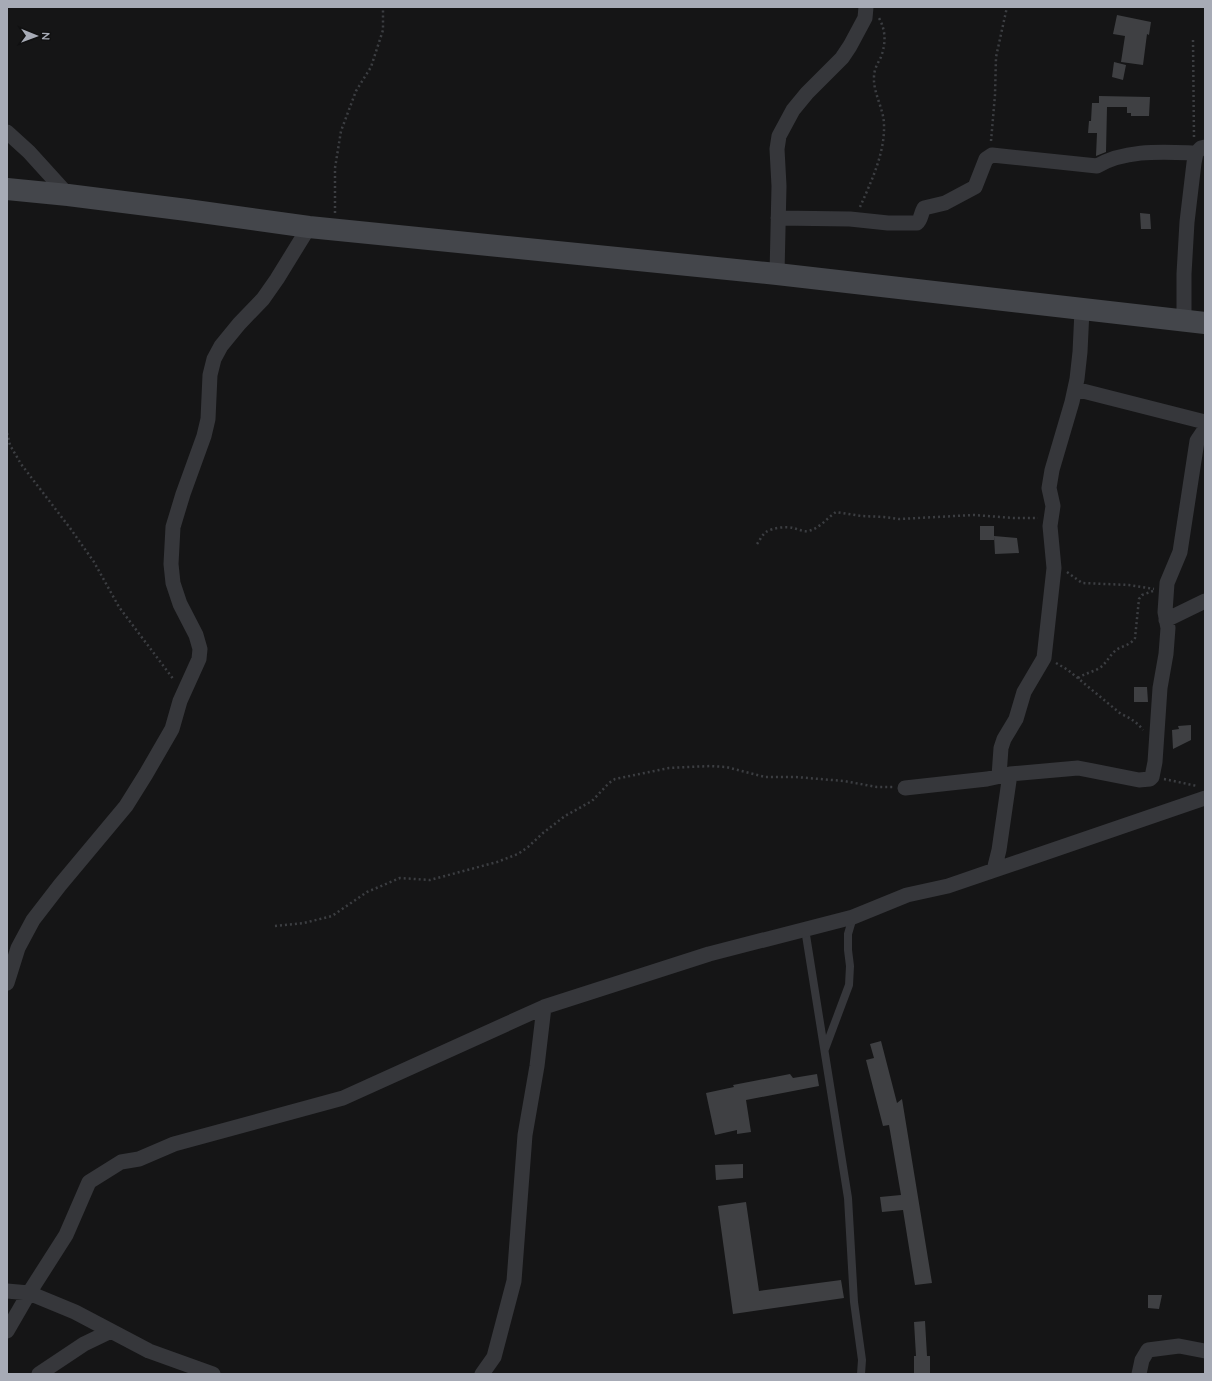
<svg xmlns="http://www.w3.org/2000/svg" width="1212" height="1381" viewBox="0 0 1212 1381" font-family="Quicksand,sans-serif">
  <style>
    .building { fill: #3f4043 }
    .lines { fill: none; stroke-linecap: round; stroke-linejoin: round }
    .path { stroke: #3c3e42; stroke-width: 2.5; stroke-dasharray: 2 3; stroke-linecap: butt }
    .service { stroke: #36373b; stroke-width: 8 }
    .minor { stroke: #36373b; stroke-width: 15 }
    .secondary { stroke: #44464b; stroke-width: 22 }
  </style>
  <rect width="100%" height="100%" fill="#151516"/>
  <path class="building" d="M1117 15 1151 22 1149 35 1147 34 1143 65 1121 62 1125 36 1113 34Z
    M1114 62 1126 65 1123 80 1112 77Z
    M1099 96 1150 97 1149 116H1131V113H1127V107H1107L1106 152 1096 156 1097 133H1088L1089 121H1091L1092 103H1099Z
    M1140 213 1150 214 1151 229H1141Z
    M980 526H994V540H980Z
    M994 536 1017 538 1019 553 995 554Z
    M1134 687H1147L1148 702H1134Z
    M1191 725V740L1173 749 1172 730 1179 729 1178 726Z
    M881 1041 897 1103 902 1099 932 1283 915 1285 903 1210 882 1212 880 1197 901 1195 889 1125 883 1126 866 1060 874 1058 870 1044Z
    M790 1074 793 1078 817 1074 819 1086 746 1100 751 1132 737 1134V1130L715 1135 706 1093 734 1087 733 1085Z
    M743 1164V1178L716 1180 715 1165Z
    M746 1202 759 1291 841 1280 844 1298 733 1314 718 1206Z
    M1148 1295H1162L1159 1309 1148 1308Z
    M925 1321 927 1356H930V1374H914V1356H916L914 1322Z"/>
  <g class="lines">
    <path class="path" d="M1193 40 1194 138
      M991 141 995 95 996 57 1007 7
      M860 207C871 182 885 153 884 125 884 109 873 93 874 77 874 69 878 63 881 57 886 43 886 31 879 18
      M335 213V168L341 131 356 91 371 67 383 30V7
      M7 433 10 445 21 464 70 528 94 562 119 607 174 680
      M757 544C760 540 762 535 766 532 772 528 786 526 793 528 798 529 803 532 808 531 819 529 827 518 836 512L861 516 884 517 899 519 974 515 1013 518H1038
      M1067 572 1082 583 1129 585 1154 589
      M1056 663 1068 670 1121 714C1130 718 1137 722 1143 730
      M1078 678C1085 673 1094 672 1101 667 1107 662 1110 655 1116 650 1122 646 1131 645 1135 638L1139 599 1142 595 1153 591
      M1164 779 1197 786
      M275 926 304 923 332 916 367 892 400 878 430 880 497 862 518 854 528 847 543 833 565 816 592 801 609 783 615 779 669 768 710 766 726 767 765 777H796L844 781 877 787H893"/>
    <path class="service" d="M805 929 848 1198 854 1302 862 1360 861 1374
      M825 1049 849 985 850 966 848 950V934L853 917"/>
    <path class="minor" d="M7 132 29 152 68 195
      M778 218 850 219 888 223H917C921 220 921 213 924 208L945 203 975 187 986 159 992 155 1097 166C1126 149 1163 152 1196 153
      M777 274 779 186 777 149 779 136 793 110 807 93 842 58 850 46 865 18 866 7
      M1184 320V274L1187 222 1194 163 1196 153 1201 148 1205 147
      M1075 389 1205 422
      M1166 620 1205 601
      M999 776 1001 748 1004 739 1016 719 1024 692 1044 658 1054 568 1050 526 1053 506 1049 488 1052 470 1072 402 1077 379 1080 352 1082 310
      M905 788 987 779 1010 774 1078 768 1139 780 1150 779 1152 777 1155 762 1160 688 1166 654 1168 628 1165 612 1167 583 1180 552 1197 441 1205 429
      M994 870 999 850 1010 774
      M7 983 18 948 33 920 60 885 126 806 146 774 172 729 180 701 199 659 200 649 196 635 180 604 173 583 171 564 173 527 183 494 204 436 208 419 210 375 214 359 221 346 239 324 263 299 277 279 309 227
      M7 1291 29 1293 75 1312 149 1351 213 1374
      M7 1331 29 1293 66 1235 89 1182 121 1162 139 1159 174 1144 343 1098 544 1007 709 954 853 917 907 895 948 886 1205 798
      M39 1374 84 1344 111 1331
      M482 1374 494 1357 514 1281 525 1135 537 1066 544 1007
      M1139 1374 1142 1360 1148 1350 1179 1346 1205 1351"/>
    <path class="secondary" d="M7 189 68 195 187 210 309 227 777 274 1205 323"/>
  </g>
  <rect width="1212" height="1381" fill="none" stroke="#a7abb6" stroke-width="16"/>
  <g transform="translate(36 36) rotate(91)" stroke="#101011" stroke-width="3" paint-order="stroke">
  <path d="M0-3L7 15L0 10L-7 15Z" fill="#a7abb6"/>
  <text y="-6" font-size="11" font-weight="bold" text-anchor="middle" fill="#a7abb6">N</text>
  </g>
</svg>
